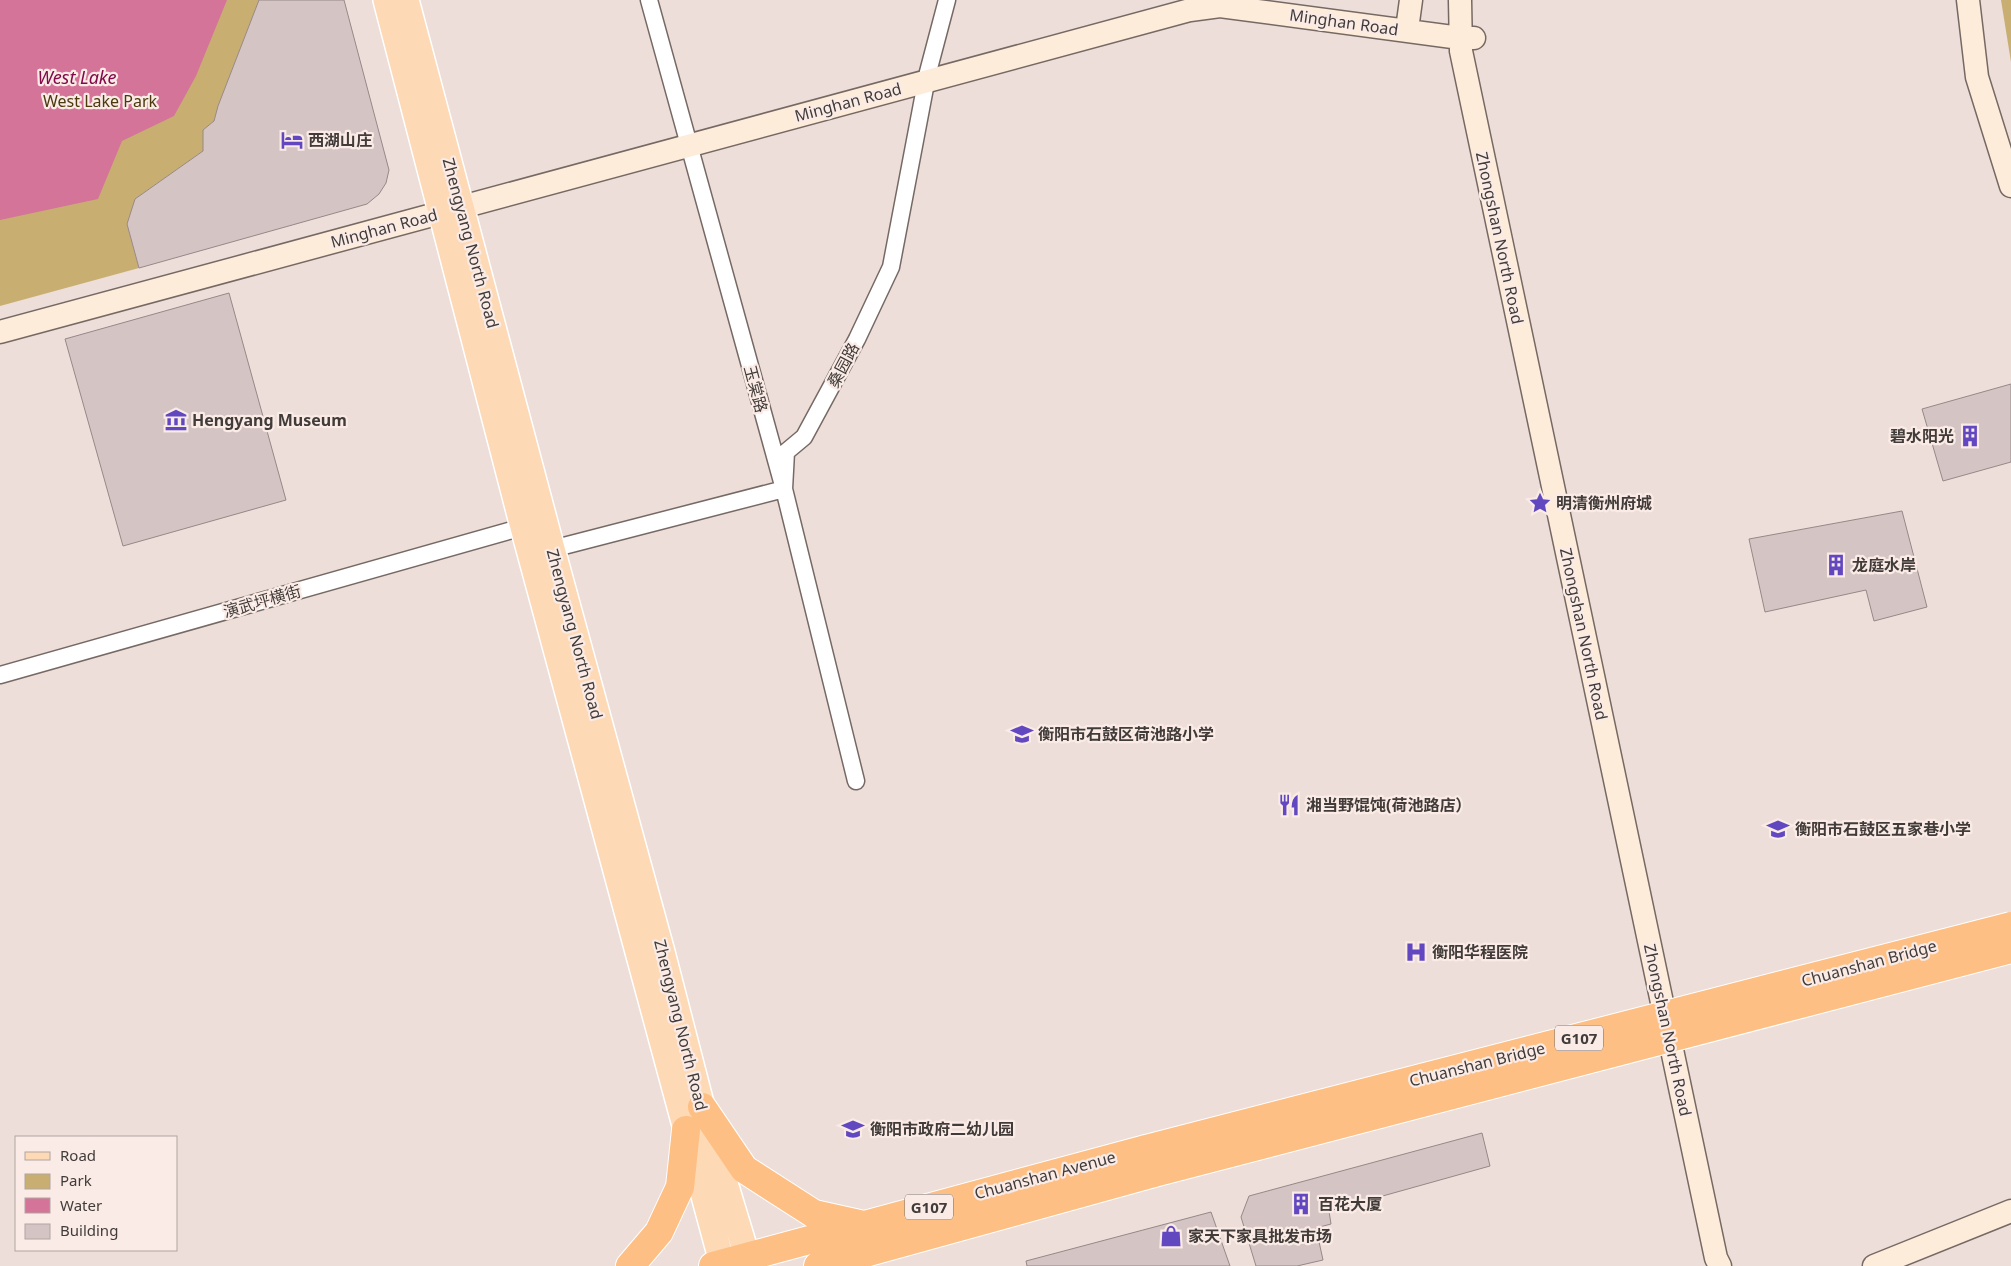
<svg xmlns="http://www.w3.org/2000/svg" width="2011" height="1266" viewBox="0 0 2011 1266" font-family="'Noto Sans','Noto Sans SC',sans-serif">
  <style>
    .green { fill: #c8af71 }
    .water { fill: #d47499 }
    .building { fill: #d4c5c4; stroke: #968887 }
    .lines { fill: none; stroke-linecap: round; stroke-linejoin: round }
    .street-casing { stroke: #766964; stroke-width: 19 }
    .secondary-casing { stroke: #766964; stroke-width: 25 }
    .primary-casing { stroke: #fff; stroke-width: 28 }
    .highway-casing { stroke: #fff; stroke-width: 30 }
    .street { stroke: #fff; stroke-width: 16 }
    .secondary { stroke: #feecda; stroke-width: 22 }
    .primary { stroke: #fed9b5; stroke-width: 25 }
    .highway { stroke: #fdbf83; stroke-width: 28 }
    .highway-bridge-casing { stroke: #fff; stroke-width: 30; stroke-linecap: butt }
    .highway-bridge { stroke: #fdbf83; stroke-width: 28 }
    .labels { text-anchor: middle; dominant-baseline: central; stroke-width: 4.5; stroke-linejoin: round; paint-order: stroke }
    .shield { fill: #faebe6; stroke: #78706d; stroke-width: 1 }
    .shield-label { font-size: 15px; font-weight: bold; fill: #413c39 }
    .street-label { font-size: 16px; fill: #413c39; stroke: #faebe6 }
    .park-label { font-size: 16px; fill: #49390d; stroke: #faebe6 }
    .poi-label { font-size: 16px; font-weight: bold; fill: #413c39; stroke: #faebe6; text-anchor: start }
    .water-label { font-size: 18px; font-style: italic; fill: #82094a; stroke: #faebe6 }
  </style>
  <rect width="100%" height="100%" fill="#edded9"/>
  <path class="green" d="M0 0H259L218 106 214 121 203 130V151L135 199 127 224 139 268 0 306Z
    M2001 0H2011V62Z"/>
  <path class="water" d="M0 0H227L196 76 174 116 122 141 98 199 0 220Z"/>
  <path class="building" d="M259 0H344L389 170 386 183 379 194 367 204 139 268 127 224 135 199 203 151V130L214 121 218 106Z
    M229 293 286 500 123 546 65 339Z
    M2011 384V462L1943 481 1922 409Z
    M1902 511 1927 607 1874 621 1866 590 1765 612 1749 539Z
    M1482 1133 1490 1166 1329 1211 1331 1224 1316 1228 1323 1260 1297 1266H1256L1241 1217 1249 1196Z
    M1211 1212 1230 1266H1027L1026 1261Z"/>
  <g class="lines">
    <g class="street-casing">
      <path id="street" d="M649 0 784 489 856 781
        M552 549 784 489 786 452 804 437 857 339 891 267 928 72 947 0
        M0 675 523 527"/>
    </g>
    <g class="secondary-casing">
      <path id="secondary" d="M1460 0 1461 51 1716 1258 1720 1266
        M1968 0 1977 77 2011 186
        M1408 22 1411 0
        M0 332 1190 10 1220 6 1460 38H1474
        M1874 1266 2011 1211"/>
    </g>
    <g class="primary-casing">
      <path id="primary" d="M386 0 523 527 723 1266
        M406 0 552 549 662 952 702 1107 750 1266"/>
    </g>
    <g class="highway-casing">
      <path id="highway" d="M702 1107 744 1169 814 1214 859 1224
        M630 1266 659 1232 680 1187 686 1130
        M713 1266 1146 1149
        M818 1266 1154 1173"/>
    </g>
    <use href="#street" class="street"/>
    <use href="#secondary" class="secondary"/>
    <use href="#primary" class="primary"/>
    <use href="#highway" class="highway"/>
    <g class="highway-bridge-casing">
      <path id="highway-bridge" d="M1146 1149 2011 926
        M1154 1173 2011 949"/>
    </g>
    <use href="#highway-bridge" class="highway-bridge"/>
  </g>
  <defs>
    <g id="hotel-bare" transform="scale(1.725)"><path d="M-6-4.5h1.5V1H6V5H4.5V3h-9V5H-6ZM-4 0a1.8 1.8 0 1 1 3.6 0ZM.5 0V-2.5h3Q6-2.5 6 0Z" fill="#6148c1" stroke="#faebe6" stroke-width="2.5" paint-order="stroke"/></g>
    <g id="museum-bare" transform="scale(1.725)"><path d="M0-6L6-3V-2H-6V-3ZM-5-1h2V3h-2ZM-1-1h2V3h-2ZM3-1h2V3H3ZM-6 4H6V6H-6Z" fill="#6148c1" stroke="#faebe6" stroke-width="2.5" paint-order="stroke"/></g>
    <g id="building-bare" transform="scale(1.725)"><path d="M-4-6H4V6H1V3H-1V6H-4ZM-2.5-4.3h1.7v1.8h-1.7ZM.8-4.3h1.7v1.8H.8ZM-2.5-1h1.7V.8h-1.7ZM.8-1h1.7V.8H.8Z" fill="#6148c1" stroke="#faebe6" stroke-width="2.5" paint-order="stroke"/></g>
    <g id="sight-bare" transform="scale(1.725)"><path d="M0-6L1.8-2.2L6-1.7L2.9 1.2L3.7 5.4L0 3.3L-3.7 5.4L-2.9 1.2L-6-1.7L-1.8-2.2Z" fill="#6148c1" stroke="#faebe6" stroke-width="2.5" paint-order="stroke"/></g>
    <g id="school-bare" transform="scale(1.725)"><path d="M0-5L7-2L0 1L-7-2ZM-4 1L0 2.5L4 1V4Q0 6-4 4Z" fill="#6148c1" stroke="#faebe6" stroke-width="2.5" paint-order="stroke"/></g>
    <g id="restaurant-bare" transform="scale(1.725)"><path d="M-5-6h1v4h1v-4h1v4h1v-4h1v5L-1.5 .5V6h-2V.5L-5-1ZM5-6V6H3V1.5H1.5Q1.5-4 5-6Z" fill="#6148c1" stroke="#faebe6" stroke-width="2.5" paint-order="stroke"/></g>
    <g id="hospital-bare" transform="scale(1.725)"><path d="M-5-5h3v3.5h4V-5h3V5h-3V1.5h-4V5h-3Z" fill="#6148c1" stroke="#faebe6" stroke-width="2.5" paint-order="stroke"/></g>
    <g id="shop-bare" transform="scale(1.725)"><path d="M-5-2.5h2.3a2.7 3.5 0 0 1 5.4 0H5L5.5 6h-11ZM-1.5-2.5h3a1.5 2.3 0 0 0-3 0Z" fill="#6148c1" stroke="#faebe6" stroke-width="2.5" paint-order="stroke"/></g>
  </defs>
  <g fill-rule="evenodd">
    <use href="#hotel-bare" x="292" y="140"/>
    <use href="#museum-bare" x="176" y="420"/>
    <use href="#building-bare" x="1970" y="436"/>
    <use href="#sight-bare" x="1540" y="503"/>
    <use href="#building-bare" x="1836" y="565"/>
    <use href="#school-bare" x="1022" y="734"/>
    <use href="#restaurant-bare" x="1289" y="805"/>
    <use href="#school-bare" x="1778" y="829"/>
    <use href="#hospital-bare" x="1416" y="952"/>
    <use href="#school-bare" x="853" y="1129"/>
    <use href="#building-bare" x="1301" y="1204"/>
    <use href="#shop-bare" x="1171" y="1236"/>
  </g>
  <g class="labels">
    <g class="shield">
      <rect x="1555" y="1025.5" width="48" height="25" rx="4"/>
      <rect x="905" y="1194.5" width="48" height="25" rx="4"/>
    </g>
    <g class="shield-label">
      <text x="1579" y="1038">G107</text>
      <text x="929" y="1207">G107</text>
    </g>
    <g class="street-label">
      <text transform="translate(1344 22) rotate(8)">Minghan Road</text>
      <text transform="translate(848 102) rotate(-15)">Minghan Road</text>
      <text transform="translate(384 228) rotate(-15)">Minghan Road</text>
      <text transform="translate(1500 238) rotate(78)">Zhongshan North Road</text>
      <text transform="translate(471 243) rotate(75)">Zhengyang North Road</text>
      <text transform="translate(843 365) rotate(-62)">桑园路</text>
      <text transform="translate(756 389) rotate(75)">玉棠路</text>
      <text transform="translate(262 601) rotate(-16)">演武坪横街</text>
      <text transform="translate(575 634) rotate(75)">Zhengyang North Road</text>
      <text transform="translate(1584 634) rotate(78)">Zhongshan North Road</text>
      <text transform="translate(1869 963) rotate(-15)">Chuanshan Bridge</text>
      <text transform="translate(681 1025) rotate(76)">Zhengyang North Road</text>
      <text transform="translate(1668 1030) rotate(78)">Zhongshan North Road</text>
      <text transform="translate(1477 1064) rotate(-14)">Chuanshan Bridge</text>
      <text transform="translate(1045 1175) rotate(-15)">Chuanshan Avenue</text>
    </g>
    <g class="park-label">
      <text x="100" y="101">West Lake Park</text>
    </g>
    <g class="poi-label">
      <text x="308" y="140">西湖山庄</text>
      <text x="192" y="420">Hengyang Museum</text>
      <text x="1954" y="436" text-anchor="end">碧水阳光</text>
      <text x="1556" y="503">明清衡州府城</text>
      <text x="1852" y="565">龙庭水岸</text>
      <text x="1038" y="734">衡阳市石鼓区荷池路小学</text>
      <text x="1306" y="805">湘当野馄饨(荷池路店）</text>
      <text x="1795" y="829">衡阳市石鼓区五家巷小学</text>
      <text x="1432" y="952">衡阳华程医院</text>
      <text x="870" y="1129">衡阳市政府二幼儿园</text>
      <text x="1318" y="1204">百花大厦</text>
      <text x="1188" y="1236">家天下家具批发市场</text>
    </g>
    <g class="water-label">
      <text x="77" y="77">West Lake</text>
    </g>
  </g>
  <rect x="15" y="1136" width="162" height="115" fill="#faebe6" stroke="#b0a5a1"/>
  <rect x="25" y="1152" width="25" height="8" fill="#fed9b5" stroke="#b0a5a1"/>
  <text x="60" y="1161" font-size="15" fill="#413c39">Road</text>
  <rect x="25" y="1174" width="25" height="15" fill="#c8af71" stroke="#b0a5a1"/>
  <text x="60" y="1186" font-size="15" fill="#413c39">Park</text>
  <rect x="25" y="1198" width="25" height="15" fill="#d47499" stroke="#b0a5a1"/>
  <text x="60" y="1211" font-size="15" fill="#413c39">Water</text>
  <rect x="25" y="1224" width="25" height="15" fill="#d4c5c4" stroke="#b0a5a1"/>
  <text x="60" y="1236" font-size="15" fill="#413c39">Building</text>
</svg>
